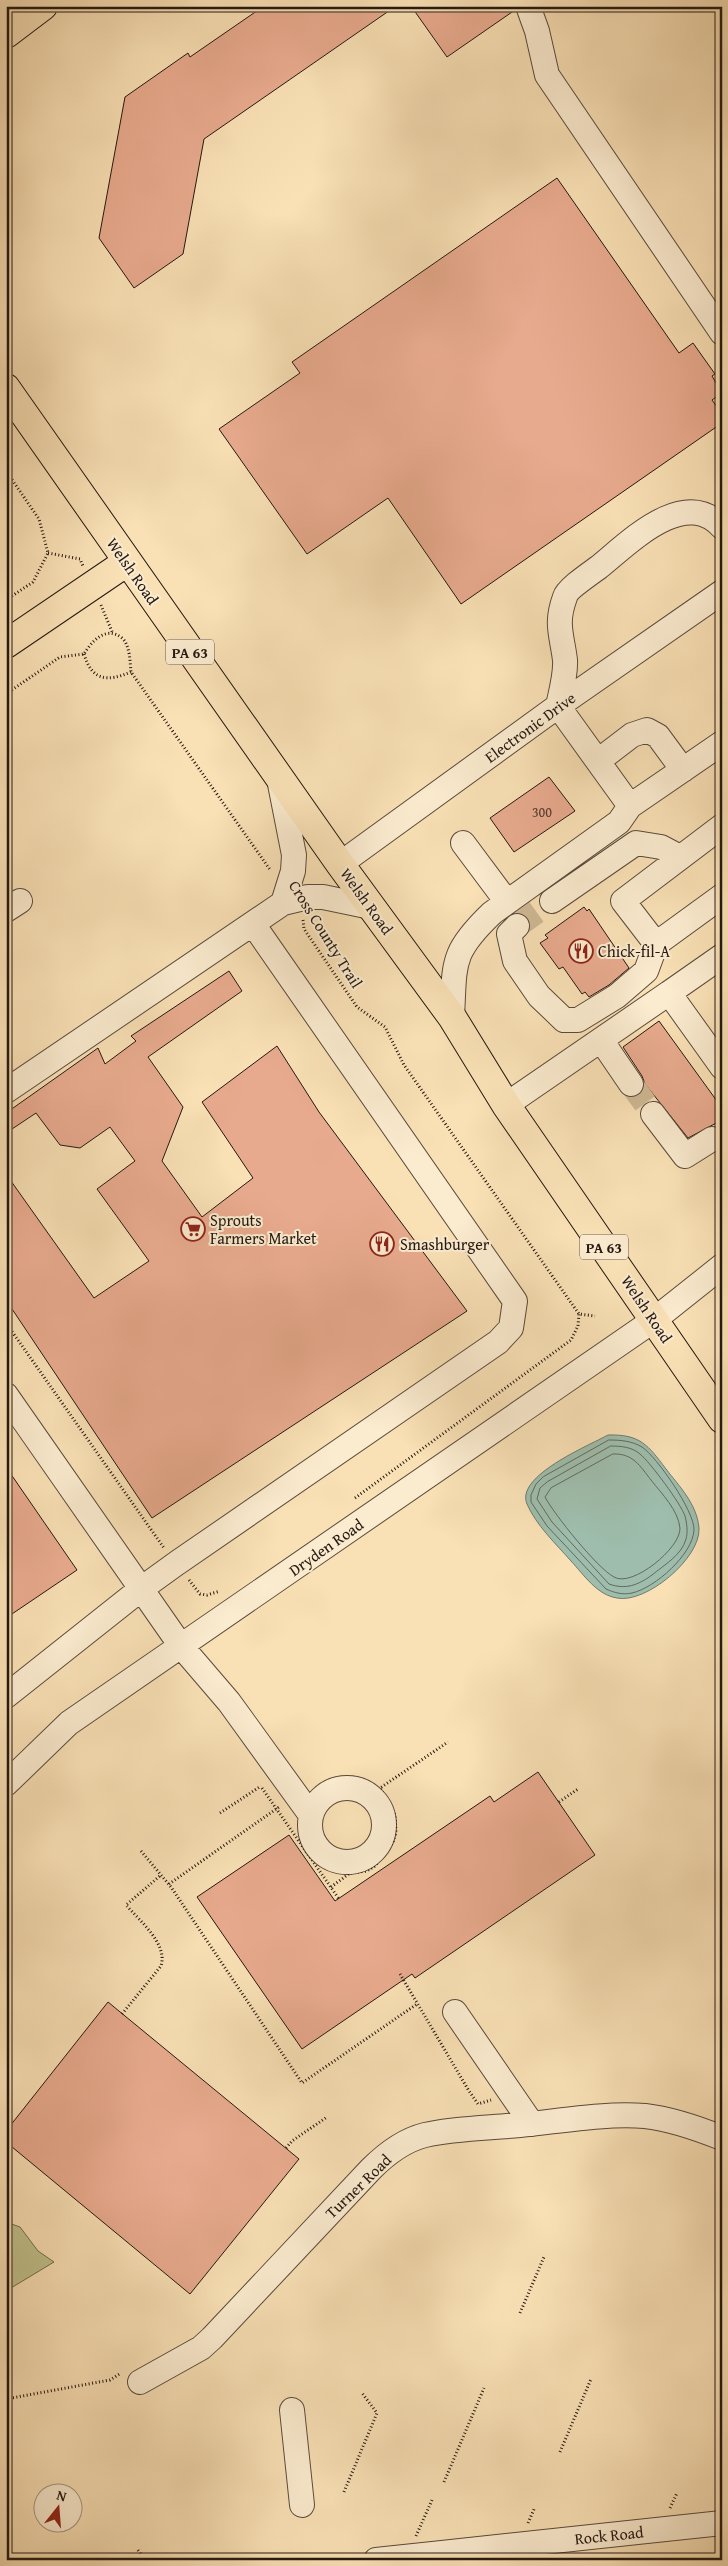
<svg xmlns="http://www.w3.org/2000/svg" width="728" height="2566" viewBox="0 0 728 2566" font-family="'Gentium Book Plus',serif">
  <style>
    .green { fill: #c0c18b; stroke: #726c4e }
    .water { fill: #9ebdac; stroke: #6d7b6e }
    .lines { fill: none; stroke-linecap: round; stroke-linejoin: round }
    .shore { stroke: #616a5f; stroke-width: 1 }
    .building { fill: #e8aa8e; stroke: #241812 }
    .minor-tunnel { stroke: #ceb894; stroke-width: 24; stroke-dasharray: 24 12; stroke-linecap: butt }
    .minor-casing { stroke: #594a3b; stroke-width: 26 }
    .major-casing { stroke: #241812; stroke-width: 30 }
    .path { stroke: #241812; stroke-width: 3; stroke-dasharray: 1 2.5; stroke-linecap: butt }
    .minor { stroke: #fbebcf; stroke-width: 24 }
    .major { stroke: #f9e0b5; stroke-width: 28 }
    .labels { text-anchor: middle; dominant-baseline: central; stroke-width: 4; stroke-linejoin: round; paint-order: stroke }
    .number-label { font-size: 14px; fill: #553c31 }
    .shield { fill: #fbebcf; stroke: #64574b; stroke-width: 1 }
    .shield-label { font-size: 15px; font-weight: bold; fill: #241812 }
    .street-label { font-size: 16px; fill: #241812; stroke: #fbebcf }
    .poi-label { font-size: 16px; fill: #241812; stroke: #fbebcf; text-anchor: start }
  </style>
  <rect width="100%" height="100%" fill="#f9e0b5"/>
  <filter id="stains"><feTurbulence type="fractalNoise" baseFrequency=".004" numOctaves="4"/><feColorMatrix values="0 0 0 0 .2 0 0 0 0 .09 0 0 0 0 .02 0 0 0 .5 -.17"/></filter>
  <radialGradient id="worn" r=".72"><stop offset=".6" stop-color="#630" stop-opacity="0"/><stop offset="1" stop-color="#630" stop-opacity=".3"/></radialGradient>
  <path class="green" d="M6 2222 20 2227 38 2251 54 2262 6 2291Z"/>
  <path class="water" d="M608 1435C640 1434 648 1445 666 1469 679 1486 697 1504 699 1528 701 1558 646 1604 617 1598 597 1595 584 1575 571 1561 556 1544 536 1525 527 1504 515 1476 588 1446 608 1435Z"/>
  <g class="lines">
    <path class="shore" d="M609 1440C621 1440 632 1441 642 1447 657 1457 695 1512 694 1530 693 1554 655 1588 632 1593 623 1595 615 1593 606 1589L547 1526 531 1502V1495L536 1484 543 1477Z
      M611 1446C621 1446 632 1447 640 1454 650 1462 681 1504 685 1516 687 1524 688 1532 686 1539 682 1555 664 1565 652 1575 638 1585 626 1590 609 1584L552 1522 537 1499 540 1488 547 1482Z
      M613 1454C633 1453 640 1466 651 1480 662 1494 678 1510 680 1528 681 1548 632 1588 614 1577 597 1568 554 1514 545 1497L551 1488Z"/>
  </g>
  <path class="building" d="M264 6H396L204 139 183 254 134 288 99 238 125 97 188 53 190 57Z
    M411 6H515V10L447 57Z
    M557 178 679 353 693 343 715 374 712 376 722 393 712 400 722 414V423L461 604 388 498 307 554 219 429 300 373 292 362Z
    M549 777 575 811 514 852 490 818Z
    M584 907 587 911 589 909 629 968 609 985 589 997 585 992 582 994 563 967 559 969 540 943 548 938 545 935Z
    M229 971 242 991 148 1057 183 1107 162 1161 202 1217 253 1178 202 1102 277 1046 319 1112 467 1311 152 1518 6 1300V1174L94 1298 149 1261 97 1189 135 1161 110 1127 80 1148 60 1145 36 1113 6 1133V1113L98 1048 105 1064 136 1041 131 1036Z
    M659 1021 722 1108V1120L688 1138 645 1084 642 1076 623 1047Z
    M6 1467 77 1570 6 1618Z
    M538 1772 595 1855 415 1978 412 1974 302 2049 197 1897 289 1835 335 1901 490 1796 494 1802Z
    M108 2002 299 2159 190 2294 6 2142V2131Z"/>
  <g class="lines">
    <path class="minor-tunnel" d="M517 926 552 901
      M631 1084 653 1114"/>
    <g class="minor-casing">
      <path id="minor" d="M528 6 537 31 547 75 722 333
        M722 527C684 486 630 542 599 567 591 573 567 589 565 597 555 624 562 635 565 660 566 674 561 692 558 706L630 806 722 743
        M598 761 632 735 647 730 658 736 683 770
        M279 779 294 855 293 871 283 903
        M722 826 623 901 656 944 722 896
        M463 843 507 902
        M340 864 558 706 722 592
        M552 901 636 843 661 847 680 857
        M6 910 20 901
        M517 926 509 934 515 961 539 996 564 1020H578L617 996 646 971 656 944
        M722 956 669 993 722 1067
        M452 1017C455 963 450 953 492 913L619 822 630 806
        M601 1040 631 1084
        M6 1091 283 903 308 897H323L371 907
        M506 1105 669 993
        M653 1114 685 1156 712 1139
        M6 1395 181 1646 229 1702 310 1814
        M6 1696 141 1589 177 1563 498 1342 511 1328 515 1301 253 924
        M6 1784 69 1723 654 1320 722 1266
        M310 1825a37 37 0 1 1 74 0a37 37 0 1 1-74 0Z
        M455 2012 532 2124
        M140 2382 201 2348 212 2338 371 2169C385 2155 405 2140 425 2135 455 2128 489 2128 520 2125 561 2121 604 2113 645 2116 672 2119 697 2128 722 2138
        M292 2410 302 2505
        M376 2560 722 2523"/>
    </g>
    <g class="major-casing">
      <path id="major" d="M6 34 43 6
        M6 388 340 864 452 1017 506 1105 722 1419
        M6 644 127 562"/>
    </g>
    <path class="path" d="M6 471 39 519 48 553 33 582 6 600
      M48 553 80 559 83 566
      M101 605 113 634
      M84 654C92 681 107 682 131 672
      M6 694 60 657 84 654C91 642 106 625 122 638 130 645 130 662 131 672L271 871
      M303 920 304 929 357 1007 385 1027 404 1065 579 1314 595 1316
      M6 1323 164 1548
      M355 1498 571 1340 578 1326 579 1314
      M189 1580 200 1594 207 1595 220 1591
      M262 1788 339 1899
      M559 1802 578 1789
      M220 1813 261 1786
      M141 1851 171 1887 302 2083 417 2004
      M169 1884 279 1807
      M331 1887 350 1873 367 1871 375 1866 393 1842 396 1833 395 1815 380 1788 448 1742
      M400 1974 469 2091 478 2104 491 2100
      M122 2014 161 1966C168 1944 140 1921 126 1905L161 1875
      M286 2148 292 2141 327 2117
      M520 2313 544 2257
      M6 2399 110 2380 121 2373
      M560 2452 591 2379
      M444 2482 484 2388
      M344 2492 377 2413 362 2393
      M670 2508 677 2493
      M528 2523 535 2507
      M416 2536 432 2500
      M138 2550 145 2560"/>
    <use href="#minor" class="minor"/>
    <use href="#major" class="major"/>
  </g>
  <defs>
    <g id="restaurant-ring" transform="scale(1.25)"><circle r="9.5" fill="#fbebcf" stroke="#8f2418" stroke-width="1.5"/><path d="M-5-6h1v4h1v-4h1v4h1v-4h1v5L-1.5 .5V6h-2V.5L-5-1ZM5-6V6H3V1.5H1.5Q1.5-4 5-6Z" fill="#8f2418"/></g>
    <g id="supermarket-ring" transform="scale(1.25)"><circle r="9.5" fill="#fbebcf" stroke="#8f2418" stroke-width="1.5"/><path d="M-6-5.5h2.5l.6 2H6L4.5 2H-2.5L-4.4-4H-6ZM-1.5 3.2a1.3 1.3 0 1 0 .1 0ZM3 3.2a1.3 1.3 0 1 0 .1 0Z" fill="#8f2418"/></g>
  </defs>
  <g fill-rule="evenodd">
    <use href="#restaurant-ring" x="581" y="951"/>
    <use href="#supermarket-ring" x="193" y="1229"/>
    <use href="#restaurant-ring" x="382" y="1244"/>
  </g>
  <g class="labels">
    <g class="number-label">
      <text x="542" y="812">300</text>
    </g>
    <g class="shield">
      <rect x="166" y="639.5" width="48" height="25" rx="4"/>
      <rect x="580" y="1234.5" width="48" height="25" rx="4"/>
    </g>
    <g class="shield-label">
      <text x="190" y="652">PA 63</text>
      <text x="604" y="1247">PA 63</text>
    </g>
    <g class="street-label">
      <text transform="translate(133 571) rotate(55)">Welsh Road</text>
      <text transform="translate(530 727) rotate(-36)">Electronic Drive</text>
      <text transform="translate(367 901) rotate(54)">Welsh Road</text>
      <text transform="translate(326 934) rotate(58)">Cross County Trail</text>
      <text transform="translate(647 1309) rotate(56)">Welsh Road</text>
      <text transform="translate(326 1547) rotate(-35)">Dryden Road</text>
      <text transform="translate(358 2186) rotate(-44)">Turner Road</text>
      <text transform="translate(609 2535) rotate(-6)">Rock Road</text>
    </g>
    <g class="poi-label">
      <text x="598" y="951">Chick-fil-A</text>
      <text x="210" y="1220">Sprouts<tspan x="210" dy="18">Farmers Market</tspan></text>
      <text x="400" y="1244">Smashburger</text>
    </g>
  </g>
  <rect width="728" height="2566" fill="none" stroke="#f9e0b5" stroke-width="25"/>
  <rect x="8" y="8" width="713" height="2551" fill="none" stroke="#241812" stroke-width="2.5"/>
  <rect x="12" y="12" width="703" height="2541" fill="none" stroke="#241812"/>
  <g transform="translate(58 2508) rotate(17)"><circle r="24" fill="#fbebcf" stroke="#a59783"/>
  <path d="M0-4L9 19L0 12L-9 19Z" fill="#8f2418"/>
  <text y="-8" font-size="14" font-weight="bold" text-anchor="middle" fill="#241812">N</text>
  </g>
  <rect width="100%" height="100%" filter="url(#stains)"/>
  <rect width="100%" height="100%" fill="url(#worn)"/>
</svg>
